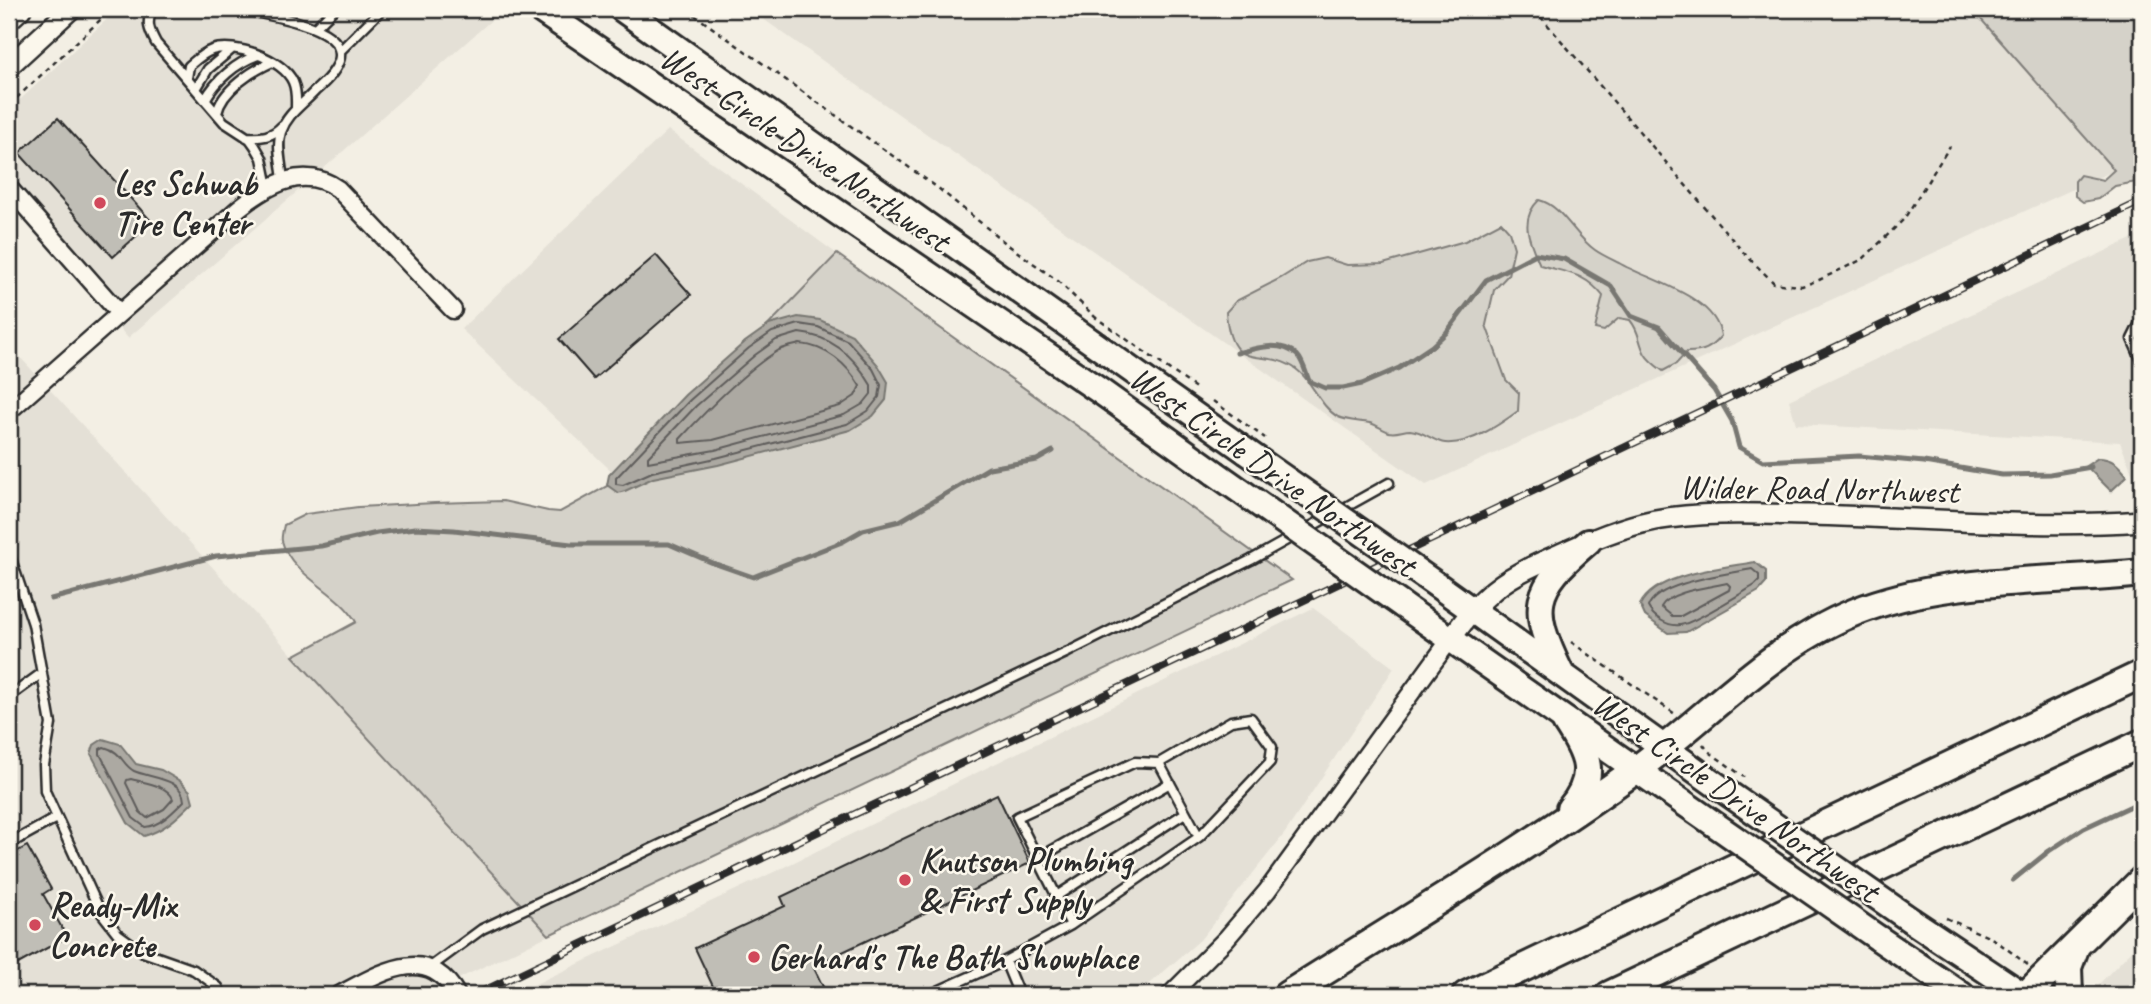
<svg xmlns="http://www.w3.org/2000/svg" width="2151" height="1004" viewBox="0 0 2151 1004" font-family="Caveat,sans-serif">
  <style>
    .built { fill: #e4e0d6 }
    .green { fill: #d5d2c9; stroke: #807e7a; stroke-width: 2 }
    .water { fill: #aca9a2; stroke: #787772; stroke-width: 2 }
    .lines { fill: none; stroke-linecap: round; stroke-linejoin: round }
    .shore { stroke: #5f5d5b; stroke-width: 2 }
    .stream { stroke: #787772; stroke-width: 5 }
    .building { fill: #c0beb6; stroke: #2b2b2b; stroke-width: 2 }
    .service-casing { stroke: #2b2b2b; stroke-width: 13 }
    .minor-casing { stroke: #2b2b2b; stroke-width: 21 }
    .tertiary-casing { stroke: #2b2b2b; stroke-width: 24 }
    .primary-casing { stroke: #2b2b2b; stroke-width: 30 }
    .trunk-casing { stroke: #2b2b2b; stroke-width: 32 }
    .path { stroke: #2b2b2b; stroke-width: 2.5; stroke-dasharray: 5 5; stroke-linecap: butt }
    .service { stroke: #fbf7ec; stroke-width: 8 }
    .minor { stroke: #fbf7ec; stroke-width: 16 }
    .tertiary { stroke: #fbf7ec; stroke-width: 19 }
    .primary { stroke: #fbf7ec; stroke-width: 24 }
    .trunk { stroke: #fbf7ec; stroke-width: 26 }
    .rail-casing { stroke: #2b2b2b; stroke-width: 8 }
    .rail { stroke: #fbf7ec; stroke-width: 5; stroke-dasharray: 16; stroke-linecap: butt }
    .primary-bridge-casing { stroke: #2b2b2b; stroke-width: 30; stroke-linecap: butt }
    .primary-bridge { stroke: #fbf7ec; stroke-width: 24 }
    .poi-dot { fill: #d1495b; stroke: #fbf7ec; stroke-width: 2.5 }
    .labels { text-anchor: middle; dominant-baseline: central; stroke-width: 5; stroke-linejoin: round; paint-order: stroke }
    .street-label { font-size: 35px; fill: #2b2b2b; stroke: #fbf7ec }
    .poi-label { font-size: 35px; font-weight: bold; fill: #2b2b2b; stroke: #fbf7ec; text-anchor: start }
  </style>
  <rect width="100%" height="100%" fill="#f3efe4"/>
  <filter id="ink" filterUnits="userSpaceOnUse"><feTurbulence type="fractalNoise" baseFrequency=".0143" numOctaves="2"/><feDisplacementMap in="SourceGraphic" scale="14" xChannelSelector="R" yChannelSelector="G"/><feConvolveMatrix kernelMatrix="1 2 1 2 8 2 1 2 1" color-interpolation-filters="sRGB"/></filter>
  <g filter="url(#ink)">
    <path class="built" d="M118 9H487L496 16 314 177 128 338 9 204V110Z
      M749 9H1972L2115 170 1426 485Z
      M668 130 837 254 620 479 461 329Z
      M2142 234V498L2120 442 1796 424 1789 400Z
      M9 345 549 935 425 995H9Z
      M1313 608 1394 668 1285 833 1200 940 1137 995H512L776 871Z
      M2142 940V995H2112L2098 985Z"/>
    <path class="green" d="M1972 9H2142V181L2115 186 2098 199 2083 202 2075 196V181L2080 175 2103 180 2114 170Z
      M1539 200C1563 206 1574 236 1595 250 1602 255 1611 259 1619 263 1650 281 1716 296 1721 336 1710 349 1704 352 1687 352L1676 364 1663 371C1656 366 1649 361 1645 354 1638 341 1640 332 1630 320L1619 318 1604 331 1595 329 1603 296C1585 273 1568 273 1540 265 1530 242 1518 220 1539 200Z
      M1501 222 1509 231 1514 248 1508 275 1494 290 1486 325 1506 380 1519 393 1518 411C1499 425 1470 445 1445 443 1434 442 1424 431 1410 430 1403 430 1396 434 1389 432 1383 430 1377 425 1370 423 1360 421 1347 421 1338 417 1319 406 1313 381 1296 369 1262 345 1231 377 1226 312L1236 301 1281 278 1307 262 1325 258 1347 265 1383 264 1465 241Z
      M837 254 1292 580 549 935 293 656 356 622C339 591 291 576 282 541 281 537 283 530 284 525L306 514 358 507 435 503 503 501 548 511 560 512 620 479Z"/>
    <path class="water" d="M798 317 820 320 852 335 878 365 888 382 886 400 873 416 850 430 718 465 653 478 625 491 618 493 607 485 609 475 685 395 745 342 769 325Z
      M2098 458C2112 458 2119 465 2127 476L2111 491 2086 466Z
      M1755 562 1766 571V583L1759 591 1686 632 1668 633 1645 616 1640 605C1656 573 1723 568 1755 562Z
      M103 739 120 744 136 764 161 770 180 781 190 791 193 802C178 817 165 830 144 836L128 823 91 754 94 745Z"/>
    <g class="lines">
      <path class="shore" d="M799 324 818 327 848 341 873 369 881 385 879 397 868 411 847 424 716 458 652 472 623 485 616 484V478L690 400 749 348 772 332Z
        M799 333C832 336 855 357 871 385V394L863 404 844 415 715 450 648 462V457L696 406 755 355 776 340Z
        M800 344C826 346 847 364 860 386L855 396 840 406 713 440 680 443V439C705 412 747 369 779 350 785 347 793 346 800 344Z
        M1752 569 1759 575V581L1755 585C1740 594 1693 624 1680 625 1668 627 1653 617 1648 607 1656 582 1728 574 1752 569Z
        M1727 583 1730 586 1729 590 1681 616H1672L1661 607C1669 591 1710 587 1727 583Z
        M104 747C123 752 121 764 134 771 150 778 183 778 184 801 173 812 160 826 145 827L133 818 100 754V749Z
        M131 779C145 783 168 785 173 799L164 809 147 818 140 812 126 783 127 780Z"/>
      <path class="stream" d="M1237 353C1256 348 1280 340 1297 355 1303 361 1306 373 1309 381L1325 388H1343L1362 384 1399 368 1432 346 1446 333 1486 280 1536 254 1564 259 1611 286 1631 316 1659 327 1714 390 1732 421 1739 447 1763 461 1859 456 1924 462 2002 475 2050 474 2091 467
        M51 599 216 556 321 546 377 533 415 528 454 530 571 544H669L713 563 753 577 842 542 863 530 900 521 989 468 1037 460 1053 451
        M2013 880 2049 851 2084 828 2142 801"/>
    </g>
    <path class="building" d="M58 118 152 222 113 257 19 153Z
      M656 255 691 295 594 379 559 339Z
      M997 794 1030 863 813 966 827 995H717L695 948 785 906 781 897Z
      M27 846 51 889 43 894 67 937 9 969V856Z"/>
    <g class="lines">
      <g class="service-casing">
        <path id="service" d="M152 9C146 23 149 30 156 43L224 122 250 139 255 146 262 158 268 187
          M238 9C261 14 351 25 339 61 335 73 324 83 315 91 302 105 287 114 281 132 276 146 282 166 283 181
          M315 28 334 9
          M340 51 382 9
          M187 78 189 66C196 60 203 53 212 50 235 42 283 59 293 82 297 91 296 100 296 109
          M196 89 208 69 232 49
          M205 100C216 80 236 63 258 55
          M217 113C222 90 252 71 272 62
          M247 137C261 138 272 137 282 126
          M2142 319 2132 339 2142 361
          M9 553 33 624 51 724 44 765 45 791 100 911 118 934 143 952 194 970 218 987 222 995
          M9 697 42 673
          M1159 763 1231 721 1251 718 1272 747 1270 762 1199 837
          M9 844 56 818
          M1037 859 1170 783
          M1055 897 1185 813
          M1005 961 1071 925 1199 837 1159 763 1135 762 1017 817 1071 925
          M429 968 482 929 1068 652 1251 560 1389 483
          M929 995 1005 961 1019 995"/>
      </g>
      <g class="minor-casing">
        <path id="minor" d="M9 188 119 313
          M9 411 239 208C268 185 304 164 338 189L453 310
          M339 995C380 974 426 942 457 995
          M1170 995 1226 939 1267 891 1449 641"/>
      </g>
      <g class="tertiary-casing">
        <path id="tertiary" d="M9 20 21 9
          M9 66 71 9
          M1449 641C1461 625 1472 609 1487 596 1507 577 1534 565 1560 554 1591 540 1621 527 1655 520 1705 511 1757 514 1808 515 1920 517 2031 529 2142 521"/>
      </g>
      <g class="primary-casing">
        <path id="primary" d="M539 9 1100 391 1215 473
          M622 9 1247 452
          M1437 585 1719 787
          M1402 605 1684 803
          M1561 673C1529 607 1532 590 1588 542
          M1912 921 2023 995
          M1878 938 1962 995"/>
      </g>
      <g class="trunk-casing">
        <path id="trunk" d="M1566 722C1588 755 1598 776 1570 809
          M1287 995C1404 921 1525 850 1637 769 1709 716 1772 645 1855 612 1945 576 2047 583 2142 573
          M1466 995 2142 674
          M1609 995 2142 743
          M2026 995 2142 880
          M2069 995 2068 967 2076 946"/>
      </g>
      <path class="path" d="M686 9 938 188 1008 245 1058 281 1095 317 1197 389
        M1534 9 1744 253 1774 283 1789 285 1802 286 1819 280 1863 259 1904 219 1950 146
        M9 105 112 9
        M1213 401 1265 438
        M1571 642 1675 714
        M1703 744 1708 751 1744 777
        M1946 918 1995 940 2028 965"/>
      <use href="#service" class="service"/>
      <use href="#minor" class="minor"/>
      <use href="#tertiary" class="tertiary"/>
      <use href="#primary" class="primary"/>
      <use href="#trunk" class="trunk"/>
      <g class="rail-casing">
        <path id="rail" d="M475 995 2142 201"/>
      </g>
      <use href="#rail" class="rail"/>
      <g class="primary-bridge-casing">
        <path id="primary-bridge" d="M1247 452 1437 585
          M1215 473 1402 605
          M1719 787 1912 921
          M1684 803 1878 938"/>
      </g>
      <use href="#primary-bridge" class="primary-bridge"/>
    </g>
  </g>
  <g class="poi-dot">
    <circle cx="100" cy="203" r="7"/>
    <circle cx="905" cy="880" r="7"/>
    <circle cx="35" cy="925" r="7"/>
    <circle cx="754" cy="957" r="7"/>
  </g>
  <g class="labels">
    <g class="street-label">
      <text transform="translate(805 149) rotate(34)">West Circle Drive Northwest</text>
      <text transform="translate(1273 471) rotate(35)">West Circle Drive Northwest</text>
      <text transform="translate(1819 489) rotate(1)">Wilder Road Northwest</text>
      <text transform="translate(1736 797) rotate(35)">West Circle Drive Northwest</text>
    </g>
    <g class="poi-label">
      <text x="114" y="183">Les Schwab<tspan x="114" dy="40">Tire Center</tspan></text>
      <text x="919" y="860">Knutson Plumbing<tspan x="919" dy="40">&amp; First Supply</tspan></text>
      <text x="49" y="905">Ready-Mix<tspan x="49" dy="40">Concrete</tspan></text>
      <text x="768" y="957">Gerhard's The Bath Showplace</text>
    </g>
  </g>
  <rect width="2151" height="1004" fill="none" stroke="#fbf7ec" stroke-width="35"/>
  <rect x="18" y="18" width="2116" height="969" fill="none" stroke="#2b2b2b" stroke-width="2.5" filter="url(#ink)"/>
</svg>
